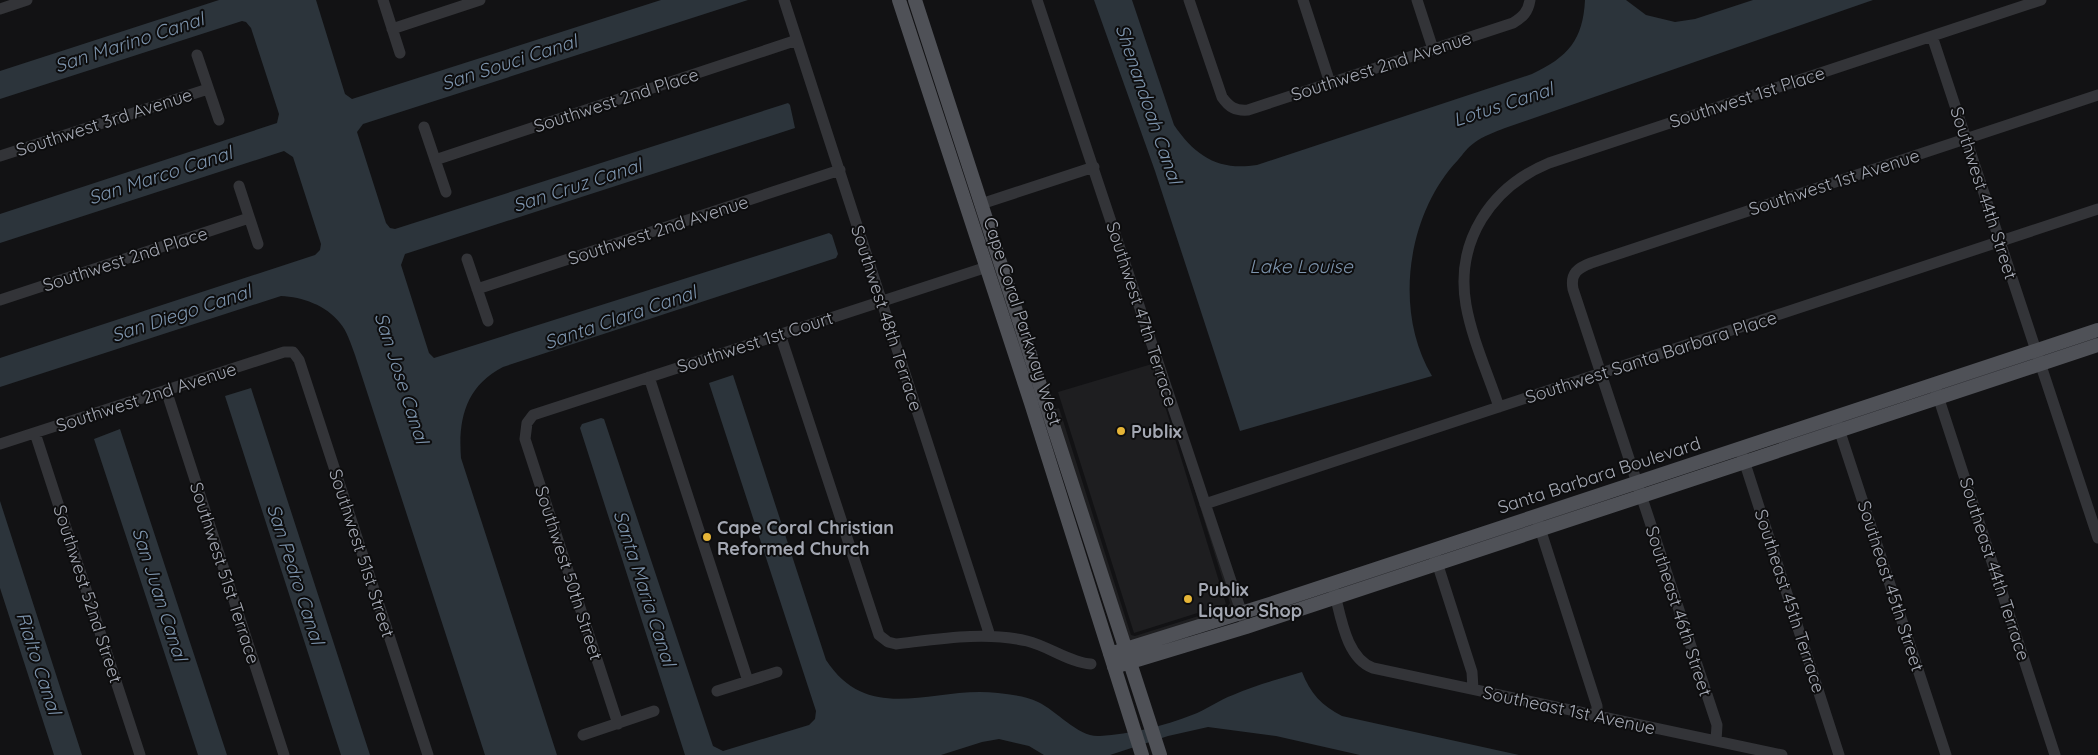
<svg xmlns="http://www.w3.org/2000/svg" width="2098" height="755" viewBox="0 0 2098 755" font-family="Quicksand,sans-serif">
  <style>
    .built { fill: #1e1e20 }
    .water { fill: #2c343b }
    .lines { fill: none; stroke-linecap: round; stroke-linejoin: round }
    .minor { stroke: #333438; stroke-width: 11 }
    .major { stroke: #4f5157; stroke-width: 14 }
    .poi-dot { fill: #e6b537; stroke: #0d0d0e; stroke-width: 2 }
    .labels { text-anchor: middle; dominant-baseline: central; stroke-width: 4; stroke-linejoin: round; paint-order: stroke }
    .street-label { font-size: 18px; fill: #a4a8b3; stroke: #0d0d0e }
    .poi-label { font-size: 18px; font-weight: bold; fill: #a4a8b3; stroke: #0d0d0e; text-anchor: start }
    .water-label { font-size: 19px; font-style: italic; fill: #7d94ad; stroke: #0d0d0e }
  </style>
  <rect width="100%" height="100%" fill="#121214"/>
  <path class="built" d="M1152 364 1226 604 1134 633 1058 392Z
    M1158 372 1241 607 1129 644 1053 410 1059 408 1131 635 1135 636 1227 607 1230 603Z"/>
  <path class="water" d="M219 0H316L345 94 352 99 661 0H748L363 124 357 132 386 223 390 228 395 229 788 103 790 105 795 128 405 254 401 265 429 353 434 358 829 233 832 235 838 254 836 258 503 367C466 386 458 419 461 458L557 755H485L355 355C351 344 347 331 340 323 326 305 302 297 281 296L0 387V358L315 255 320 250 321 244 293 157 284 151 0 243V214L277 123 279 114 251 28 246 22 242 21 0 99V71Z
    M1094 0H1132L1174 125C1196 157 1219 171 1257 165L1532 74C1568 57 1583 40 1585 0H1626L1646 15 1675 22 1695 19 1753 0H1873L1505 128C1495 132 1483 136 1474 143 1468 147 1463 154 1458 160 1407 214 1393 311 1432 376L1240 431 1155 171Z
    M733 375 826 660C870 727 934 685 998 693 1012 695 1026 696 1038 702 1057 711 1079 738 1100 736 1130 734 1164 726 1192 715 1206 710 1219 700 1233 695 1255 685 1279 679 1302 672 1310 693 1322 706 1342 716L1519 755H1360L1276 736 1208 727 1168 736 1110 755H1044L1029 746 999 739 982 742 941 755H685L580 428 582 424 601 418 604 419 713 746 723 751 809 725 815 719 816 711 709 383Z
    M251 388 370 755H341L225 396Z
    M120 429 227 755H198L94 439Z
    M0 501 82 755H54L0 588Z"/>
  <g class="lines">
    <path class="minor" d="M383 0 400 53
      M784 0 990 636
      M1037 0 1244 620
      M1189 0 1222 97C1229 107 1235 111 1248 110L1513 23C1523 17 1528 12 1530 0
      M1303 0 1330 83
      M1417 0 1433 49
      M0 9 27 0
      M392 29 480 0
      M1932 36 2098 538
      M197 55 219 120
      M424 127 446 192
      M0 156 208 89
      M435 160 797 40
      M239 186 258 244
      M981 204 1094 167
      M467 259 488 321
      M477 289 840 170
      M0 300 249 218
      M780 334 879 635 888 642 896 644C939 639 984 631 1027 641 1048 646 1071 663 1091 664
      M649 377 748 681
      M1934 384 2055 755
      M166 390 284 755
      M1499 407C1488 374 1472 339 1466 305 1455 241 1491 187 1549 163L2041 0
      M1835 417 1946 755
      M35 433 140 755
      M0 444 284 352H293L299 360 428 755
      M1740 448 1839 755
      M1205 504 2098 209
      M1536 516 1597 706V716
      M1433 550 1472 672 1473 689
      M1334 591C1341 617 1346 658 1373 668L1782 755
      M717 691 777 672
      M618 724 525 439 527 423 533 415 987 267
      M583 735 654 711
      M1716 741 1717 725 1573 289C1570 273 1578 268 1591 263L2098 95"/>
    <path class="major" d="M899 0 1031 403 1142 755
      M915 0 1160 755
      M1110 654 1276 602 2098 330
      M1114 667 1246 627 2098 345"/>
  </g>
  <g class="poi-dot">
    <circle cx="1121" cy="431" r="5"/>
    <circle cx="707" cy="537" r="5"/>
    <circle cx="1188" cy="599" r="5"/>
  </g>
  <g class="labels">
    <g class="street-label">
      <text transform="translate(1381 66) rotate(-18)">Southwest 2nd Avenue</text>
      <text transform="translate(1747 97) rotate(-18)">Southwest 1st Place</text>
      <text transform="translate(616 100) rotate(-18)">Southwest 2nd Place</text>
      <text transform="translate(104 122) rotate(-18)">Southwest 3rd Avenue</text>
      <text transform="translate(1834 182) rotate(-18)">Southwest 1st Avenue</text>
      <text transform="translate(1984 193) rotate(72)">Southwest 44th Street</text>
      <text transform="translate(658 230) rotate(-18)">Southwest 2nd Avenue</text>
      <text transform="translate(125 259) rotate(-18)">Southwest 2nd Place</text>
      <text transform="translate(1142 314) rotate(72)">Southwest 47th Terrace</text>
      <text transform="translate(887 318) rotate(72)">Southwest 48th Terrace</text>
      <text transform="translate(1023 321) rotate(72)">Cape Coral Parkway West</text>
      <text transform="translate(755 342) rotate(-18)">Southwest 1st Court</text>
      <text transform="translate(1651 357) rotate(-18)">Southwest Santa Barbara Place</text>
      <text transform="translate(146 397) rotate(-18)">Southwest 2nd Avenue</text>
      <text transform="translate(1599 475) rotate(-18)">Santa Barbara Boulevard</text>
      <text transform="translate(362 553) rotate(72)">Southwest 51st Street</text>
      <text transform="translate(1995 569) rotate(72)">Southeast 44th Terrace</text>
      <text transform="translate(225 573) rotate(72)">Southwest 51st Terrace</text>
      <text transform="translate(569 573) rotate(72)">Southwest 50th Street</text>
      <text transform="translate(1891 586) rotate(72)">Southeast 45th Street</text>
      <text transform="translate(88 594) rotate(72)">Southwest 52nd Street</text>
      <text transform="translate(1790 601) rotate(72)">Southeast 45th Terrace</text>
      <text transform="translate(1679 611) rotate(72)">Southeast 46th Street</text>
      <text transform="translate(1569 710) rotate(12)">Southeast 1st Avenue</text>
    </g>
    <g class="poi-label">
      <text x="1131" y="431">Publix</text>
      <text x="717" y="527">Cape Coral Christian<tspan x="717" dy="21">Reformed Church</tspan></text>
      <text x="1198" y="589">Publix<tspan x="1198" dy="21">Liquor Shop</tspan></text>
    </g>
    <g class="water-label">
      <text transform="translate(129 42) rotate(-18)">San Marino Canal</text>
      <text transform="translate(509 62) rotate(-18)">San Souci Canal</text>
      <text transform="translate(1149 104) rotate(71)">Shenandoah Canal</text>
      <text transform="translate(1503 104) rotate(-18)">Lotus Canal</text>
      <text transform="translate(160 175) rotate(-18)">San Marco Canal</text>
      <text transform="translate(577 185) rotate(-18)">San Cruz Canal</text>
      <text x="1301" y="266">Lake Louise</text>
      <text transform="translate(181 313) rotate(-18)">San Diego Canal</text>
      <text transform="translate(620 317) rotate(-19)">Santa Clara Canal</text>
      <text transform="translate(402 378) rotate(72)">San Jose Canal</text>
      <text transform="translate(296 574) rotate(72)">San Pedro Canal</text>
      <text transform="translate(645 588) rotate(72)">Santa Maria Canal</text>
      <text transform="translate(160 594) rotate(72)">San Juan Canal</text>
      <text transform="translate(39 663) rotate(72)">Rialto Canal</text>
    </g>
  </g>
</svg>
